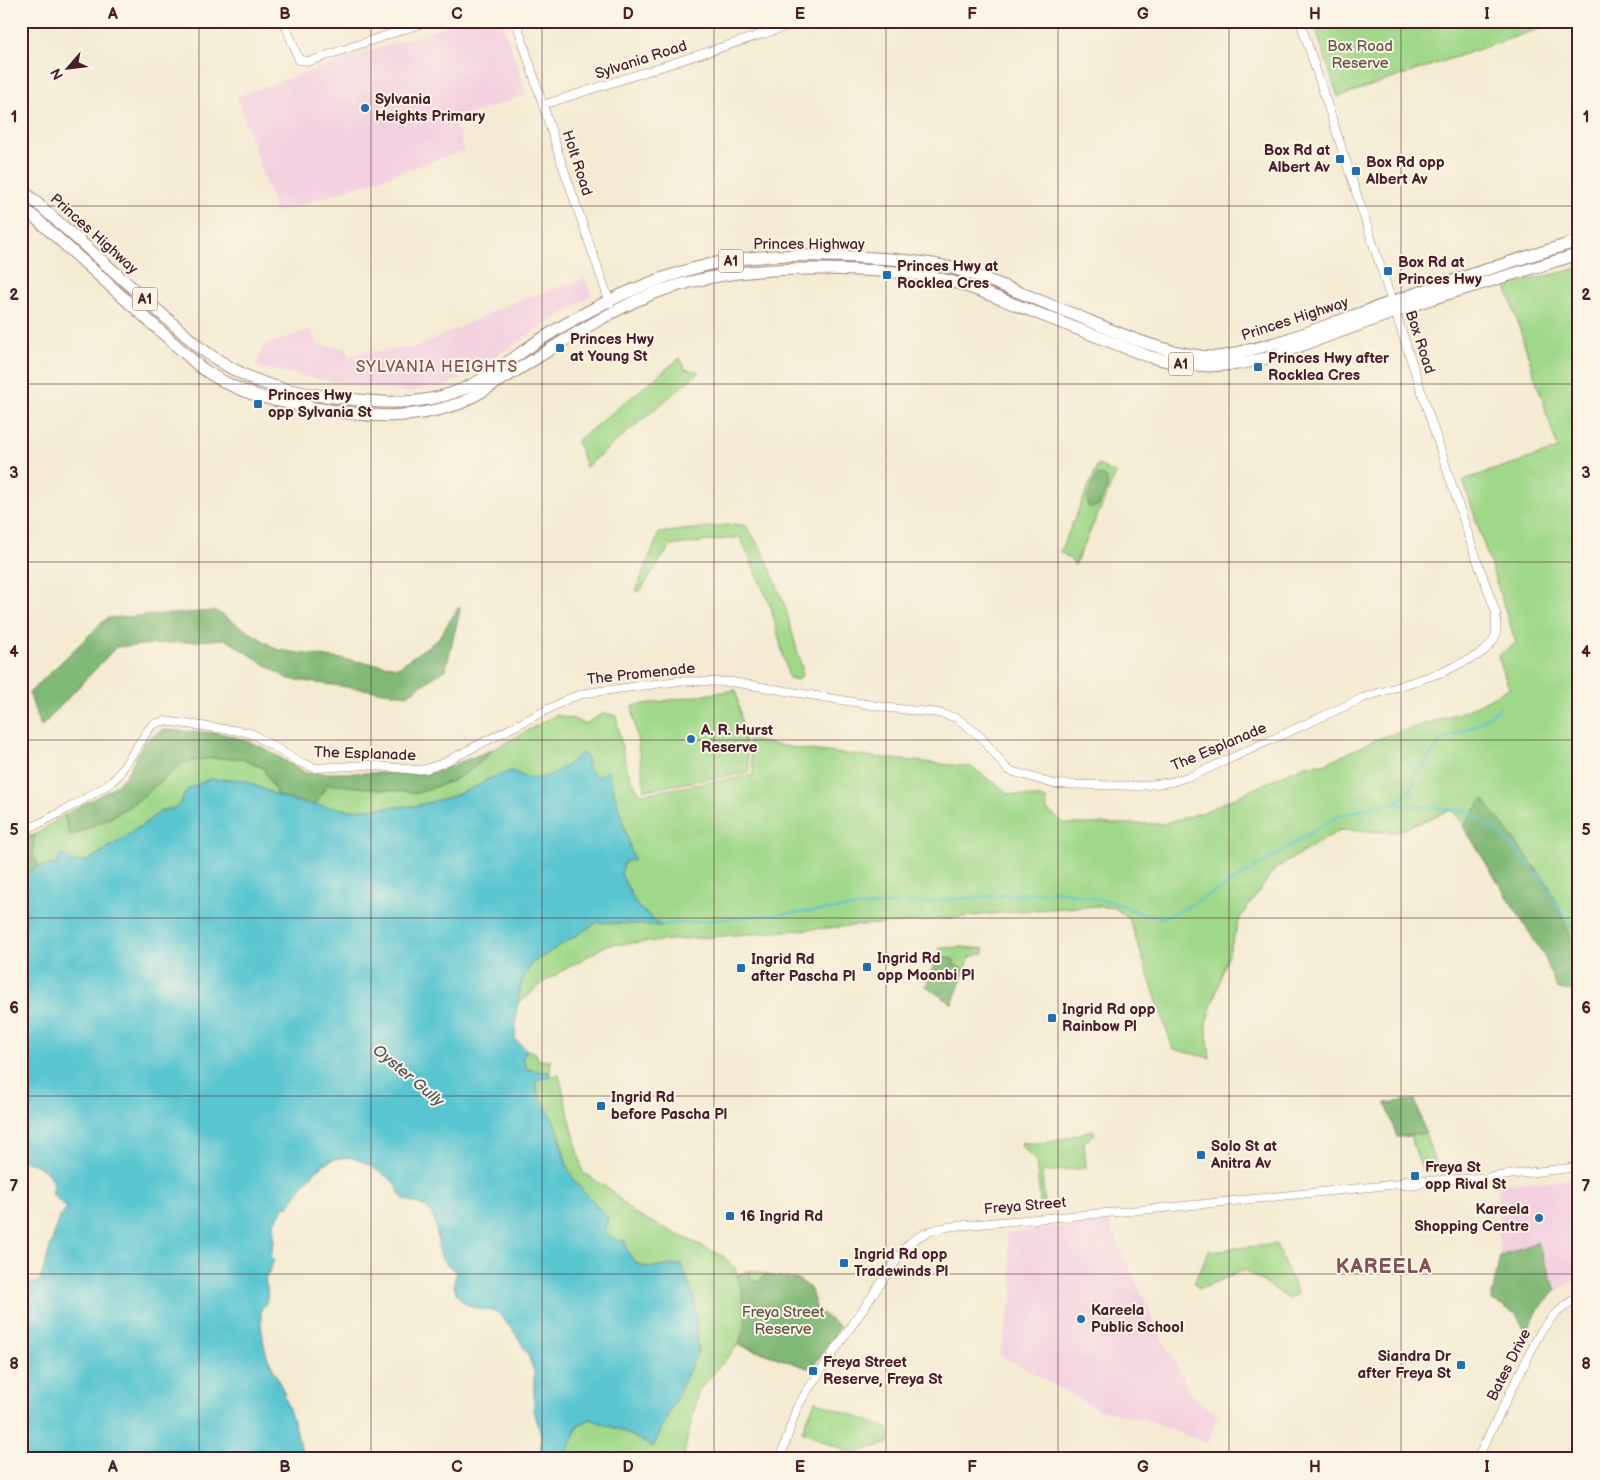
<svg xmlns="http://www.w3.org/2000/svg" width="1600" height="1480" viewBox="0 0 1600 1480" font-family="'Balsamiq Sans',sans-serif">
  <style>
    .built { fill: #f3cfe0 }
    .green { fill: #a0d88a; stroke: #757c5a }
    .forest { fill: #80b876; stroke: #656c50 }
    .water { fill: #58c5d0; stroke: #51727e }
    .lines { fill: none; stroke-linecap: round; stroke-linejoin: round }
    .stream { stroke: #58c5d0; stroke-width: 2 }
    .minor-casing { stroke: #9f857e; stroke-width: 9 }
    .highway-casing { stroke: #9f857e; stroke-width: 13 }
    .minor { stroke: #fff; stroke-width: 8 }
    .highway { stroke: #fff; stroke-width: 11 }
    .grid { fill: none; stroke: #4a1f2b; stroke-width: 1; stroke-opacity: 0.55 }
    .poi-dot { fill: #1f6fb2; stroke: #fcf5e5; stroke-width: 2 }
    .labels { text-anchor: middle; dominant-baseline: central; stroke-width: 4; stroke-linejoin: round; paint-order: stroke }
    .shield { fill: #fcf5e5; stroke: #7f5f63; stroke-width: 1 }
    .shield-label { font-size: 14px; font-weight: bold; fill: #4a1f2b }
    .park-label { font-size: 15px; fill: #645648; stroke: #fcf5e5 }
    .street-label { font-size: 15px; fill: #4a1f2b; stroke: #fcf5e5 }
    .poi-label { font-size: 15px; font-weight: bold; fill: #4a1f2b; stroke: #fcf5e5; text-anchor: start }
    .neighbourhood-label { font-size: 16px; letter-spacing: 1px; fill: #835258; stroke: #fcf5e5 }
    .water-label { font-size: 16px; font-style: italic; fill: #4f5965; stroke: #fcf5e5 }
    .district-label { font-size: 20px; font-weight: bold; letter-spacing: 1px; fill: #835258; stroke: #fcf5e5 }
    .neatline { fill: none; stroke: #4a1f2b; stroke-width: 2 }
    .grid-label { font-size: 16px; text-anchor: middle; font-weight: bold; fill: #4a1f2b }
  </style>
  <rect width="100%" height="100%" fill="#fcf5e5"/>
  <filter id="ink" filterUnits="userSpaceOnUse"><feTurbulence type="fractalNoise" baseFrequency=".02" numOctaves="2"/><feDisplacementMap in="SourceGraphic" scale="10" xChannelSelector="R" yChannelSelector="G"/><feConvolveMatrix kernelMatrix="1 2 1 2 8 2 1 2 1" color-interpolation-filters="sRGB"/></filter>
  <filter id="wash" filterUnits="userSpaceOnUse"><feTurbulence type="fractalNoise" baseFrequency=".0096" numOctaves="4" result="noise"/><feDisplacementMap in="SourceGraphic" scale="20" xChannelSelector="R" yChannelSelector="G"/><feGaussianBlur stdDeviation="1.12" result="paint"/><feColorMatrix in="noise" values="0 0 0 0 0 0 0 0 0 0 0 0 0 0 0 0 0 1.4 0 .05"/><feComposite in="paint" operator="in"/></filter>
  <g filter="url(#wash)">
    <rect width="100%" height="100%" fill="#f4ebd2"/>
    <path class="built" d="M460 21H502L527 95 454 119 464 151 276 213 237 96Z
      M585 278 591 294 587 298 466 375 447 385 435 388 406 392 329 381 258 367 256 365 264 345 312 329 317 344 347 349 350 356 363 352 418 347 514 302Z
      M1579 1179V1279L1556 1290 1537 1243 1500 1256 1497 1191 1504 1184Z
      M1109 1223 1161 1336 1194 1398 1217 1415 1208 1444 1143 1419 1100 1410 1000 1355 1014 1292 1006 1233Z"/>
    <path class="green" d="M1313 21H1562L1338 97Z
      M1579 268V820L1573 822 1579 838V990L1537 899 1451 810 1396 832 1340 830 1275 869 1240 918 1206 1023 1210 1058 1173 1049 1129 918 1115 908 1098 906 1018 911 906 923 878 924 607 945 545 981 517 1005 522 981 532 963 598 922 662 926 637 906 621 874 625 861 633 860 608 772 596 777C569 748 558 782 531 779 525 778 518 773 512 771L454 796 415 806 349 810 315 806 326 784 352 786 474 768 494 749 556 715 570 718 585 724 604 713 616 716C621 738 624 779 642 794L754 775 748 740 807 750 971 767 1010 794 1046 799 1047 810 1065 824H1163L1204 812 1305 765 1324 764 1380 738 1468 710 1509 688 1498 656 1516 643 1463 480 1558 449 1506 286Z
      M680 358 685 369 699 372 586 467 577 441Z
      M1098 465 1116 474 1075 565 1070 559 1060 552Z
      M735 524 746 526 763 551 785 606 802 668 801 677 798 680 789 678 771 607 740 537 670 546 640 591H636L659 533Z
      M736 690 750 772 645 790 632 706Z
      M211 758H239L263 768 278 796 244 780 188 789 177 808 163 810 118 842 87 861 38 866 33 853 35 835 64 815 71 836 110 818 137 801 183 763Z
      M961 947 984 949V953L970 957 952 1004 926 986 940 948Z
      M527 1050 536 1053 538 1060 551 1061 550 1073 527 1069 522 1059Z
      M559 1075 583 1173 611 1190 633 1213 724 1257 735 1268 737 1275 751 1270 766 1275 799 1280 810 1288 817 1310 840 1327 811 1369 738 1345 699 1390 684 1452 686 1459H567L568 1450 578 1425 591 1419 623 1431 653 1447 698 1351 694 1298 681 1264C654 1267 631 1275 625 1241H618L607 1234 605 1229 607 1221 595 1203 574 1183 567 1166 558 1129 542 1102 535 1081 549 1076Z
      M1415 1100 1437 1170 1423 1172 1410 1136 1397 1137 1386 1103Z
      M1093 1130 1095 1134 1084 1142 1086 1168 1042 1172 1045 1209H1041L1036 1160 1021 1146 1022 1142C1044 1147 1071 1136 1093 1130Z
      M1276 1244 1298 1294 1289 1299 1245 1270 1199 1289 1194 1282 1209 1251Z
      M815 1401 889 1429V1443L852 1454 802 1431Z
      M279 1434 303 1453 294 1451 297 1459H250Z"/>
    <path class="forest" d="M1101 475 1106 477C1111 487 1102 496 1099 505L1091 508 1088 506 1087 498 1096 476Z
      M459 607 460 610 446 669 407 695 288 679 225 639 116 647 41 727 29 693 107 618 216 611 278 650 398 667 437 640Z
      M162 730 219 733 238 738 262 747 306 773H432L494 749 474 768 452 781 418 793 327 784 315 806 278 796 263 768 239 758H211L183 763 137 801 110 818 70 836 64 815 111 789 126 776 144 742Z
      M1483 799 1549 886 1573 942H1579V992L1557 989 1544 956 1463 826Z
      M35 835 33 853 38 866 21 878V838Z
      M938 954 954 960V965L965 970 952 1004 926 986Z
      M1415 1100 1425 1133 1397 1137 1386 1103Z
      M1537 1242 1556 1290 1540 1307 1526 1332 1516 1314 1491 1300 1500 1256Z
      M751 1270 750 1279 757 1282 766 1275 799 1280 810 1288 817 1310 840 1327 811 1369 739 1344 746 1321 741 1287 737 1276Z"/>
    <path class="water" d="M581 753 587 757 588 768 596 777 608 771 634 861H625L621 874 637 906 662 926 598 922 532 963 522 981 517 1005 515 1039 527 1050 522 1059 527 1069 550 1073 549 1076 535 1081C537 1100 552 1113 558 1130 560 1137 561 1145 563 1152 569 1177 577 1186 595 1203L596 1207 601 1209 608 1218 605 1229 607 1234 618 1241H625C631 1275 654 1267 681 1264L694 1298 698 1351 653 1447 623 1431 591 1419 578 1425 568 1450 567 1459H540L541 1435 534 1410V1372L528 1355 513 1330 497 1312 472 1307 462 1301 456 1293 454 1285 456 1273C452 1267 445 1265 442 1259 436 1245 439 1229 432 1215 424 1201 412 1205 403 1198 398 1195 399 1190 396 1185 392 1179 381 1173 375 1169 334 1139 310 1174 289 1206L284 1207 274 1224V1242L271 1255 274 1261 265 1280C268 1290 270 1302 261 1309V1324L264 1345 267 1356 283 1390 303 1453C290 1448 281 1450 270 1459H21V1325C28 1311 31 1301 26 1285L31 1283 38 1282 41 1277 59 1218 67 1208 53 1195C52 1190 53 1184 51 1179 47 1168 31 1163 21 1160V878L38 866H46L58 863 62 853 71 862 87 861 118 842 163 810 177 808 188 789 209 779 244 780 278 796 297 802 349 810 415 806 454 796 481 784 485 780 512 771C518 773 525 778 531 778 550 780 569 765 581 753Z"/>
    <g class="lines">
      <path class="stream" d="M1395 803 1411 789 1416 775 1438 745 1443 740 1476 725 1501 707
        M660 925 881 905 1059 891 1116 903 1143 914 1162 918 1176 913 1232 882 1338 816 1375 806 1394 804 1467 811 1506 839 1545 884 1571 928 1579 932
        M303 1453 306 1459"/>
    </g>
  </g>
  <g filter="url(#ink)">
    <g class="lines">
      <g class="minor-casing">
        <path id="minor" d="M284 21 299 60 310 61 429 21
          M516 21 561 161 610 303
          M543 105 803 21
          M21 830C33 830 99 791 111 782L117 777 148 730 154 724 164 721 247 732 256 736 299 762 316 768 369 765 416 770 426 769 443 763 570 698 586 693 679 681 732 682 890 708 939 713 957 718 981 737 1008 770 1054 784 1140 786 1171 782 1194 775 1363 698 1443 672 1478 655 1485 650 1494 640 1496 632V613L1471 543 1300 21
          M1490 1177 1579 1167
          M1400 1184C1407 1178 1417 1178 1425 1181
          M780 1459 796 1410 805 1394 905 1248C918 1233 936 1228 955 1226L1164 1208 1400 1184C1408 1187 1417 1186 1425 1181L1480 1178
          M1477 1459 1541 1331 1554 1315 1579 1295"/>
      </g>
      <g class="highway-casing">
        <path id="highway" d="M21 189 199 347C245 381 277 391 334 397 371 402 407 406 443 396 478 387 508 361 538 341 593 306 647 279 711 264 759 253 809 255 857 257 889 259 921 260 952 268 987 278 1021 293 1055 307 1105 326 1161 356 1215 357 1225 357 1235 354 1244 351 1282 343 1319 328 1356 315 1429 288 1504 263 1579 241
          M21 205 200 367C241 396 273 401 321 409 374 417 409 421 461 403 524 370 581 324 647 296 713 269 786 267 856 270 889 271 921 273 953 282 981 290 1007 302 1034 312 1072 327 1109 341 1147 356L1175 363 1209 366 1238 364 1267 358 1431 299 1579 254"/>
      </g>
      <use href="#minor" class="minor"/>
      <use href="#highway" class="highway"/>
    </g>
  </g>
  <path class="grid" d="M199 21V1459M371 21V1459M542 21V1459M714 21V1459M886 21V1459M1058 21V1459M1229 21V1459M1401 21V1459M21 206H1579M21 384H1579M21 562H1579M21 740H1579M21 918H1579M21 1096H1579M21 1274H1579"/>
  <g class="poi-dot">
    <circle cx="365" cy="108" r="5"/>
    <rect x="1335" y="154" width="10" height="10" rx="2.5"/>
    <rect x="1351" y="166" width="10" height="10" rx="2.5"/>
    <rect x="1383" y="266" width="10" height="10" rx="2.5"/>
    <rect x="882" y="270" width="10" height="10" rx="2.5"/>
    <rect x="555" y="343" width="10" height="10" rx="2.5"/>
    <rect x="1253" y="362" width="10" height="10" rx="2.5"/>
    <rect x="253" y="399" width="10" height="10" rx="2.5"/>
    <circle cx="691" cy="739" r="5"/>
    <rect x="862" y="962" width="10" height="10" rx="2.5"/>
    <rect x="736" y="963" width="10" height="10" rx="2.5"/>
    <rect x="1047" y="1013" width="10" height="10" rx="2.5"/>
    <rect x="596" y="1101" width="10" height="10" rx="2.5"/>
    <rect x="1196" y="1150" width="10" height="10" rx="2.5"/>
    <rect x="1410" y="1171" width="10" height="10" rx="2.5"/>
    <rect x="725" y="1211" width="10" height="10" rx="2.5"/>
    <circle cx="1539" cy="1218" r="5"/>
    <rect x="839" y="1258" width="10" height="10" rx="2.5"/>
    <circle cx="1081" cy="1319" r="5"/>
    <rect x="1456" y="1360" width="10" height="10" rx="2.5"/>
    <rect x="808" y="1366" width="10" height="10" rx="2.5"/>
  </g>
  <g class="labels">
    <g class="shield">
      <rect x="718.5" y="249.5" width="25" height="23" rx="4"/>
      <rect x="132.5" y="287.5" width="25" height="23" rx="4"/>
      <rect x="1168.5" y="352.5" width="25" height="23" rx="4"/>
    </g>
    <g class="shield-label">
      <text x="731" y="261">A1</text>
      <text x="145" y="299">A1</text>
      <text x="1181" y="364">A1</text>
    </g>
    <g class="park-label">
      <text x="1360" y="46">Box Road<tspan x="1360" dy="17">Reserve</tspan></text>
      <text x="783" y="1312">Freya Street<tspan x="783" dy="17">Reserve</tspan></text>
    </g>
    <g class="street-label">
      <text transform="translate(641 60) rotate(-18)">Sylvania Road</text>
      <text transform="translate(577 163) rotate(72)">Holt Road</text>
      <text transform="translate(94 234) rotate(42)">Princes Highway</text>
      <text x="809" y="244">Princes Highway</text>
      <text transform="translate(1295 319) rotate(-18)">Princes Highway</text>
      <text transform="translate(1420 342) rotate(72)">Box Road</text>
      <text transform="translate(641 674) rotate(-6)">The Promenade</text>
      <text transform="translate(1219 747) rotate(-23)">The Esplanade</text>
      <text transform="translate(365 754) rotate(2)">The Esplanade</text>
      <text transform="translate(1025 1206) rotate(-5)">Freya Street</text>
      <text transform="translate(1509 1365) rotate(-63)">Bates Drive</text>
    </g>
    <g class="poi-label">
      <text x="375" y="99">Sylvania<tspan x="375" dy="17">Heights Primary</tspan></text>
      <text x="1330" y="150" text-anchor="end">Box Rd at<tspan x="1330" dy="17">Albert Av</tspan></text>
      <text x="1366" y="162">Box Rd opp<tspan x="1366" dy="17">Albert Av</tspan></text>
      <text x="1398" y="262">Box Rd at<tspan x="1398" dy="17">Princes Hwy</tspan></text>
      <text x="897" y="266">Princes Hwy at<tspan x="897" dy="17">Rocklea Cres</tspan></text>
      <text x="570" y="339">Princes Hwy<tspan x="570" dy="17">at Young St</tspan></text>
      <text x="1268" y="358">Princes Hwy after<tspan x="1268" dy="17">Rocklea Cres</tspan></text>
      <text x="268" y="395">Princes Hwy<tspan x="268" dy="17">opp Sylvania St</tspan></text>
      <text x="701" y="730">A. R. Hurst<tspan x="701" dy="17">Reserve</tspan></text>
      <text x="877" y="958">Ingrid Rd<tspan x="877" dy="17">opp Moonbi Pl</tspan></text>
      <text x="751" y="959">Ingrid Rd<tspan x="751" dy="17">after Pascha Pl</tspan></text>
      <text x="1062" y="1009">Ingrid Rd opp<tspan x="1062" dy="17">Rainbow Pl</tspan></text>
      <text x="611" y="1097">Ingrid Rd<tspan x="611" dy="17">before Pascha Pl</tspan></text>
      <text x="1211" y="1146">Solo St at<tspan x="1211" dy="17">Anitra Av</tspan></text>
      <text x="1425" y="1167">Freya St<tspan x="1425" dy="17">opp Rival St</tspan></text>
      <text x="1529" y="1209" text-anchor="end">Kareela<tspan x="1529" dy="17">Shopping Centre</tspan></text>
      <text x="740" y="1216">16 Ingrid Rd</text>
      <text x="854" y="1254">Ingrid Rd opp<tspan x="854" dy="17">Tradewinds Pl</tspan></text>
      <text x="1091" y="1310">Kareela<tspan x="1091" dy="17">Public School</tspan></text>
      <text x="1451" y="1356" text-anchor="end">Siandra Dr<tspan x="1451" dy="17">after Freya St</tspan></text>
      <text x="823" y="1362">Freya Street<tspan x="823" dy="17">Reserve, Freya St</tspan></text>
    </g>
    <g class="neighbourhood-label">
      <text x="437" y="367">SYLVANIA HEIGHTS</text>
    </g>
    <g class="water-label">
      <text transform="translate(408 1076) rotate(40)">Oyster Gully</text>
    </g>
    <g class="district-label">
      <text x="1384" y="1267">KAREELA</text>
    </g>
  </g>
  <rect width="1600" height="1480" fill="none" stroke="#fcf5e5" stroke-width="55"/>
  <g transform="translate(68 68) rotate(242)" stroke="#fcf5e5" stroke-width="4" paint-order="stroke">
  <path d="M0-4L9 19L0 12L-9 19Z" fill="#4a1f2b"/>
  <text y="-8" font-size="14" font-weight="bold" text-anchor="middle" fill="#4a1f2b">N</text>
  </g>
  <rect x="28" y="28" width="1544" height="1424" class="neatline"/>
  <g class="grid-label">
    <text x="113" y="19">A</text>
    <text x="285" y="19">B</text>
    <text x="457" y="19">C</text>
    <text x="628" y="19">D</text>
    <text x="800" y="19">E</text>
    <text x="972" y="19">F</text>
    <text x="1143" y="19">G</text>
    <text x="1315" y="19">H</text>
    <text x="1487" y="19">I</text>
    <text x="14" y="122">1</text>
    <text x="1586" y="122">1</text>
    <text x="14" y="300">2</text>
    <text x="1586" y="300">2</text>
    <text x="14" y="478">3</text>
    <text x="1586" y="478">3</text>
    <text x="14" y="657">4</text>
    <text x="1586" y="657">4</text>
    <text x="14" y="835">5</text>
    <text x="1586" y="835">5</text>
    <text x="14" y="1013">6</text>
    <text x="1586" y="1013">6</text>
    <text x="14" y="1191">7</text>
    <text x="1586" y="1191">7</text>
    <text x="14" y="1369">8</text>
    <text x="1586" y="1369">8</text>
    <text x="113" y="1472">A</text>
    <text x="285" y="1472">B</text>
    <text x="457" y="1472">C</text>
    <text x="628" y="1472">D</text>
    <text x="800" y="1472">E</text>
    <text x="972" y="1472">F</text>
    <text x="1143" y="1472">G</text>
    <text x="1315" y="1472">H</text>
    <text x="1487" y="1472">I</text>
  </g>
</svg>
